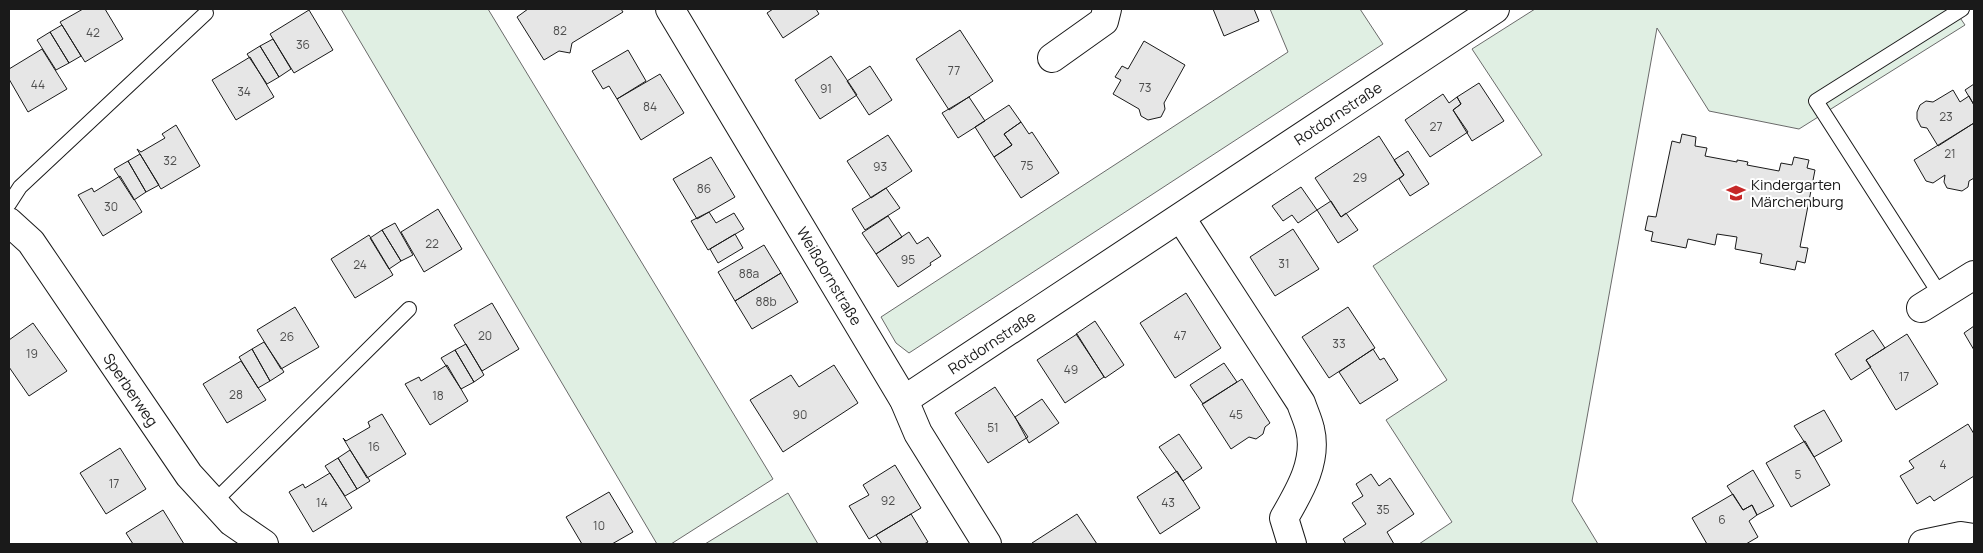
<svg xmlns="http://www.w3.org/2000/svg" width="1983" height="553" viewBox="0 0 1983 553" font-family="Manrope,sans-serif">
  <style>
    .green { fill: #e0efe3; stroke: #6a6a6a }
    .building { fill: #e6e6e6; stroke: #1a1a1a }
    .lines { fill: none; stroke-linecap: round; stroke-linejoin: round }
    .service-casing { stroke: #1a1a1a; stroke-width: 16 }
    .minor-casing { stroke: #1a1a1a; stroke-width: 30 }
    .service { stroke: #fff; stroke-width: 14 }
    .minor { stroke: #fff; stroke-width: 28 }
    .labels { text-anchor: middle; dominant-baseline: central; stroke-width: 4; stroke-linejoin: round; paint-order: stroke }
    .number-label { font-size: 12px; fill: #4d4d4d }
    .street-label { font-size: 15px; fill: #1a1a1a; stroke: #fff }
    .poi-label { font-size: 15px; fill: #1a1a1a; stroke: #fff; text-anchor: start }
  </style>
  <rect width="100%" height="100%" fill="#fff"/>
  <path class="green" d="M341 9H488L773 479 671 544H657Z
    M1270 9H1360L1383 44 909 353 896 343 881 317 1288 52Z
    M1535 9H1954L1965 25 1799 129 1709 111 1657 28 1572 501 1598 544H1419L1452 522 1386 420 1447 380 1373 266 1542 155 1472 49Z
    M788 493 818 544H705Z"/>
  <path class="building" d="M83 9H105L123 39 85 62 60 22Z
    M528 9H621L623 12 572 43 570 53 559 51 544 60 517 17Z
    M773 9H816L819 14 783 38 767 13Z
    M1213 9H1254L1259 21 1224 36Z
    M309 10 333 50 294 73 270 34Z
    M62 25 81 56 69 63 50 32Z
    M960 30 993 81 949 110 916 59Z
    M50 32 69 63 56 70 37 40Z
    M273 39 291 69 279 77 260 46Z
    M1144 41 1185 65 1164 103 1165 109 1161 117 1148 120 1141 116 1139 109 1113 94 1121 80 1115 77 1122 66 1128 69Z
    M260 46 279 77 267 84 247 54Z
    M42 49 67 89 28 112 9 79V69Z
    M628 50 646 81 617 99 609 86 603 89 592 71Z
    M831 56 857 95 820 119 795 80Z
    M250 57 274 97 236 120 212 80Z
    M870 66 892 100 869 115 847 81Z
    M660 74 684 113 641 140 617 99Z
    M1479 83 1504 121 1472 141 1453 110 1461 104 1457 97Z
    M1974 84V105L1965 90Z
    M1953 90 1960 102 1969 96 1974 105V123L1938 146 1927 128 1921 127 1917 119V112L1920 105 1926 101 1933 102Z
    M1443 94 1449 103 1457 97 1461 104 1453 110 1468 132 1430 157 1405 120Z
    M969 97 985 121 958 138 942 113Z
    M1009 105 1021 122 1004 134 1012 145 994 157 975 127Z
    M1021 122 1029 134 1032 132 1059 173 1021 198 994 157 1012 145 1004 134Z
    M1974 123V178L1969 181 1968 187 1962 191 1947 188 1944 182 1945 175 1933 183 1926 181 1914 160Z
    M176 125 200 166 161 189 137 149 141 152 165 138 162 134Z
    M1682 134 1696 137 1695 146 1707 148 1705 156 1737 162V160L1743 161 1748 162 1747 165 1779 171 1781 163 1792 165 1794 157 1809 160 1807 168 1815 170 1800 247 1808 248 1805 263 1797 261 1795 270 1760 263 1762 254 1735 249 1737 237 1717 234 1715 245 1688 239 1686 248 1651 241 1653 232 1645 230 1648 216 1656 217 1672 141 1680 143Z
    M888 135 912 171 871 198 847 161Z
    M1379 136 1404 175 1341 217 1315 178Z
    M1408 151 1429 184 1410 196 1399 179 1404 175 1394 160Z
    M140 154 159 185 146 192 128 161Z
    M711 157 735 197 697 219 673 179Z
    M128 161 146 192 134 200 114 169Z
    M120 176 142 212 103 236 78 195 92 188 94 192Z
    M1301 187 1317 210 1298 223 1292 215 1283 221 1272 206Z
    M886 188 900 208 865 230 852 209Z
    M1331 201 1341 217 1346 213 1358 230 1338 243 1317 210Z
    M438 209 462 249 424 272 401 232Z
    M709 212 716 223 734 213 744 229 708 250 691 221Z
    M888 216 902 237 876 254 862 233Z
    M395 223 413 255 401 261 382 230Z
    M1293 229 1319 269 1275 296 1250 257Z
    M382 230 401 261 389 269 370 238Z
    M909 232 917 244 928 237 941 256 930 263 931 265 898 287 876 254Z
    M735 234 743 248 718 263 710 249Z
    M369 235 393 275 355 298 331 259Z
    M764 245 781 273 735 301 718 272Z
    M781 273 798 302 752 329 735 301Z
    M1186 293 1221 348 1175 378 1140 323Z
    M492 303 519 349 482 371 454 325Z
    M295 307 319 347 281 369 257 330Z
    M1348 307 1375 348 1329 378 1302 337Z
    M1095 321 1124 365 1105 378 1076 334Z
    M33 323 67 371 29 396 9 367V340Z
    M1974 326V350L1964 333Z
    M1873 330 1885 348 1866 360 1871 367 1851 380 1835 354Z
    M1077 334 1104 377 1065 403 1037 360Z
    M1907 334 1938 384 1896 410 1866 360Z
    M264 342 284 372 270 381 252 349Z
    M466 344 484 375 474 382 455 350Z
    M252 349 270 381 258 388 239 357Z
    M1373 349 1380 360 1384 358 1398 380 1360 404 1339 372Z
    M455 350 474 382 461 389 441 358Z
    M241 361 266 400 227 423 203 384Z
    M1224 363 1237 382 1203 404 1190 385Z
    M447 365 468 401 430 425 405 384 419 377 421 381Z
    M834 365 858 403 783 452 750 400 791 375 799 387Z
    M1242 379 1270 423 1265 427 1263 434 1256 439 1249 437 1231 449 1202 404Z
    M995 387 1028 437 988 463 955 413Z
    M1042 399 1059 423 1029 443 1015 417Z
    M1824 410 1842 441 1814 457 1794 426Z
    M382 414 406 454 367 478 343 438 346 441 370 427 368 422Z
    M1968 424 1974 434V476L1934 501 1930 496 1917 504 1900 476 1914 468 1909 461Z
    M1179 434 1202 468 1183 481 1159 447Z
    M1805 441 1830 485 1791 507 1766 463Z
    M120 448 146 489 106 514 80 473Z
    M350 450 370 481 357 489 338 458Z
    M338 458 357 489 345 496 325 466Z
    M895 465 921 508 869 539 849 506 869 495 863 485Z
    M1753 470 1774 506 1757 515 1752 505 1743 510 1727 486Z
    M1177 471 1200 508 1160 534 1137 497Z
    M330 473 352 508 313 532 289 492 303 484 305 488Z
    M1371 474 1379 486 1390 478 1414 514 1387 532 1394 544H1346L1343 539 1366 524 1352 503 1363 496 1356 484Z
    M609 492 633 532 612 544H582L566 517Z
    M1733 494 1743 510 1752 505 1757 515 1749 521 1758 537 1746 544H1707L1692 518Z
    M163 510 184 544H133L126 533Z
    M911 514 928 542 924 544H882L876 535Z
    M1077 514 1097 544H1033L1032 543Z"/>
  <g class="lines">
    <g class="service-casing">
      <path id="service" d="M9 204 20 187 206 13
        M1941 296 1816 101 1962 9
        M214 502 409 309"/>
    </g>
    <g class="minor-casing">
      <g id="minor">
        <path id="s1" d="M670 9 904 400 918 433 987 544"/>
        <path d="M1052 58 1104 21 1107 9"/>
        <path d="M1181 218 1301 403C1304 412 1308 420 1310 429 1318 461 1299 492 1284 518L1292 544"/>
        <path id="s2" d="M9 222 31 242 189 475 232 522 264 544"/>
        <path d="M1921 308 1974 275"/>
        <path id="s3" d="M904 400 1495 9"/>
        <path d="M1923 544 1961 536 1974 538"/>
      </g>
    </g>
    <use href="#service" class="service"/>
    <use href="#minor" class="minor"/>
  </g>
  <defs>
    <g id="school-bare" transform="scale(1.5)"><path d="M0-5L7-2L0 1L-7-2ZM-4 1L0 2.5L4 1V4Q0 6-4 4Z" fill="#c62828" stroke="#fff" stroke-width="2.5" paint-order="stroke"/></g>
  </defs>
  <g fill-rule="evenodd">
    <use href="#school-bare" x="1736" y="193"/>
  </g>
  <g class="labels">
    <g class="number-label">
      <text x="560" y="30">82</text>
      <text x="93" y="32">42</text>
      <text x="303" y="44">36</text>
      <text x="954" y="70">77</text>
      <text x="38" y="84">44</text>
      <text x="1145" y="87">73</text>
      <text x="826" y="88">91</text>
      <text x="244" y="91">34</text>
      <text x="650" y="106">84</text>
      <text x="1946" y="116">23</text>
      <text x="1436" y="126">27</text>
      <text x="1950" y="153">21</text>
      <text x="170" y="160">32</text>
      <text x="1027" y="165">75</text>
      <text x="880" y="166">93</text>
      <text x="1360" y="177">29</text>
      <text x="704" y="188">86</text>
      <text x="111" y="206">30</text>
      <text x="432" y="243">22</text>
      <text x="908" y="259">95</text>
      <text x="1284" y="263">31</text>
      <text x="360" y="264">24</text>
      <text x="749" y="273">88a</text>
      <text x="766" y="301">88b</text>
      <text x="485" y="335">20</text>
      <text x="1180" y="335">47</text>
      <text x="287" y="336">26</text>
      <text x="1339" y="343">33</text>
      <text x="32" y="353">19</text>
      <text x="1071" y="369">49</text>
      <text x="1904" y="376">17</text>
      <text x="236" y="394">28</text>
      <text x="438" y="395">18</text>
      <text x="800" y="414">90</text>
      <text x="1236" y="414">45</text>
      <text x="993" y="427">51</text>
      <text x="374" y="446">16</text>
      <text x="1943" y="464">4</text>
      <text x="1798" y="474">5</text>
      <text x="114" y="483">17</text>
      <text x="888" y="500">92</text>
      <text x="322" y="502">14</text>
      <text x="1168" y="502">43</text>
      <text x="1383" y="509">35</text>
      <text x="1722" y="519">6</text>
      <text x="599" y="525">10</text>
    </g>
    <g class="street-label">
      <text stroke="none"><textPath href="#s3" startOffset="520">Rotdornstraße</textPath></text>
      <text stroke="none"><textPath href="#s1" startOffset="311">Weißdornstraße</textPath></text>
      <text stroke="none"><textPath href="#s3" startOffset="105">Rotdornstraße</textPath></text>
      <text stroke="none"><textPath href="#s2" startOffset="208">Sperberweg</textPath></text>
    </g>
    <g class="poi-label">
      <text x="1751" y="184">Kindergarten<tspan x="1751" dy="17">Märchenburg</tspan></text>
    </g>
  </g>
  <rect width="1983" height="553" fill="none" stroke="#1a1a1a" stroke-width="20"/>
</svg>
